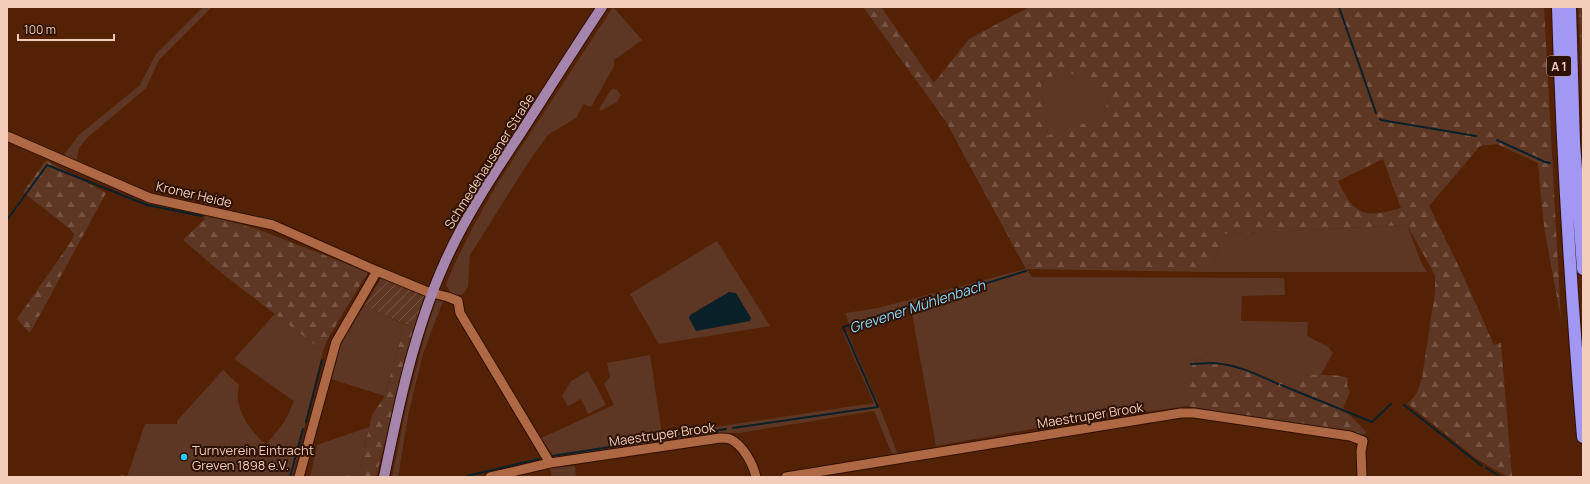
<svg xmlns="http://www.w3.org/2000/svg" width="1590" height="484" viewBox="0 0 1590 484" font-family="Manrope,sans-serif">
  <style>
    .grass { fill: #5e3724 }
    .forest { fill: url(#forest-firs); fill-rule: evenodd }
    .garden { fill: url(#garden-furrows) }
    .water { fill: #092029 }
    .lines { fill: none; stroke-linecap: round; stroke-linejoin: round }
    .stream { stroke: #092029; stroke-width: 2 }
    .minor-casing { stroke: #300f00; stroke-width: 11 }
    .major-casing { stroke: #300f00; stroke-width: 12 }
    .highway-casing { stroke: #300f00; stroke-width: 14 }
    .minor { stroke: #ae6843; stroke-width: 9 }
    .major { stroke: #a685ad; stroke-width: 10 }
    .highway { stroke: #a198f3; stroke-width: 12 }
    .poi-dot { fill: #28c8ff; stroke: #2d1203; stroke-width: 1.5 }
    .labels { text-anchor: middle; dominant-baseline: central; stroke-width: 4; stroke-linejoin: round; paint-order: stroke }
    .shield { fill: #2d1203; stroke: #b89583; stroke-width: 1 }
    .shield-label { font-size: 12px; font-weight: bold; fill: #f4cdba }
    .street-label { font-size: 13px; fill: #f4cdba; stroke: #2d1203 }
    .poi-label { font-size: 13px; fill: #f4cdba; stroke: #2d1203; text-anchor: start }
    .water-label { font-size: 14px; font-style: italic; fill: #88d7f9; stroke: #2d1203 }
  </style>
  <defs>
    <pattern id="forest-firs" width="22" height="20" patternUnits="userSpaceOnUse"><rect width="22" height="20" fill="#5e3724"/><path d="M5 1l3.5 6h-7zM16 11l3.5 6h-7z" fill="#765342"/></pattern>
    <pattern id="garden-furrows" width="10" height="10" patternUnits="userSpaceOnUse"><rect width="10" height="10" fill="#5e3724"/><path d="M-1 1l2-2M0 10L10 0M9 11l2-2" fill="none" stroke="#765342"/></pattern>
  </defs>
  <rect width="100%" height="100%" fill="#532204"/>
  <path class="grass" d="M203 7H212L159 60 146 88 87 138 79 148 76 162 63 156 79 135 140 85 156 54Z
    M613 7 642 40 614 60V66L591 107 584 104 576 118 549 134 531 158 470 255 468 287 463 294 457 295 450 292 446 285 453 267 473 227 497 184Z
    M1063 69 1110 93 1103 117 1048 135 1041 84Z
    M613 89 617 90 621 95 617 102 601 111 599 109 610 91Z
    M1407 225 1421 262 1427 272H1210L1223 234Z
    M717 241 770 326 659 344 630 294Z
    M1026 269 1032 277 1284 278 1285 295 1242 296 1241 321 1308 322 1307 336 1328 347 1333 353 1320 376 1303 374 1295 388 1249 370 1194 358 1187 406 1060 424 936 446 911 308 849 326 846 313 878 308Z
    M436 300 443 301 423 354 409 411 398 477H392L408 399 426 331Z
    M364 306 404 324 385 396 328 378 339 347Z
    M275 314 323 351 292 477H120L121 474 127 477 145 424H177V421L223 370 239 385C233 409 249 429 266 445L285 421 294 401 234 359Z
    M847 332 878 403 898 455 893 456 874 411 739 433H726L555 458 541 438 614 405 604 384 610 377 607 363 650 355 662 435 874 403 843 333Z
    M588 371 606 405 588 414 581 399 568 406 562 396 571 381Z
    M369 427 359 472 342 477H310L317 445Z
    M575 466 576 477H552L550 468Z"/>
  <path class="forest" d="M863 7H881L934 83 969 39 1029 7H1544L1561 320 1544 226 1538 163 1497 144 1480 146 1429 206 1461 271 1494 345 1501 343 1512 477H1508L1477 459 1408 404 1417 393 1422 378 1435 292V275L1407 225 1223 234 1210 272 1026 269 945 120ZM1063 69 1110 94 1103 117 1048 135 1041 84ZM1383 159 1401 208C1364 219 1354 215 1338 181Z
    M1579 7H1583V141Z
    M46 160 106 193 30 333 17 319 72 240 74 234 70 229 23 192Z
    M205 215 257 229 368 272 327 340 323 351 224 275 183 240 204 220Z
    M404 324 414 328 376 477H342L359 472 372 415 385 396Z
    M1193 358 1249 370 1295 388 1303 374C1318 376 1333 373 1348 378L1347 385 1350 392 1343 408 1367 433 1358 436 1187 406Z"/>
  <path class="garden" d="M383 278 425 294 414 328 364 306 381 279Z"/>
  <path class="water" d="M729 292 736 293 751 318 750 321 696 331 689 318 690 315Z"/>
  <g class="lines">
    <path class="stream" d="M1339 7 1376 113
      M1380 119 1381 120 1476 136
      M1497 140 1545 162 1550 163
      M7 220 47 165 147 205 202 216
      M1191 364C1198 364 1205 363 1213 363 1236 364 1258 375 1278 384
      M1281 385 1372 422 1391 404
      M1404 405 1482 466
      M306 422 322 360
      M733 428 878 407 843 327 1026 271
      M552 456 726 429
      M1486 468 1501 477
      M467 476 539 459
      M290 477 303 429"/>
    <g class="minor-casing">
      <path id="minor" d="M7 136 150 198 273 225 377 271 428 292 448 297 458 301 460 313 550 463
        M299 477 336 342 377 271
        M490 477 550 463 720 438C723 438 727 438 730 439 743 445 753 464 756 477
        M786 477 1181 413H1194L1350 436 1363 441 1361 451 1362 477"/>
    </g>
    <g class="major-casing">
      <path id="major" d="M384 477C399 404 414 331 445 262 465 217 493 175 520 134 547 92 574 49 602 7"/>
    </g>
    <g class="highway-casing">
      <path id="highway" d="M1558 7C1562 151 1571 294 1583 437
        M1570 7 1574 142 1583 269"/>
    </g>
    <use href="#minor" class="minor"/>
    <use href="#major" class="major"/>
    <use href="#highway" class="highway"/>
  </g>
  <circle class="poi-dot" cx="184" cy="457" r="4"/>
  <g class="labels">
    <rect class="shield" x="1547" y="56" width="24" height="20" rx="3"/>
    <g class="shield-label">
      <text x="1559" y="66">A 1</text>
    </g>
    <g class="street-label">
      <text transform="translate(489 161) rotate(-58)">Schmedehausener Straße</text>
      <text transform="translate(194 194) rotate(13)">Kroner Heide</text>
      <text transform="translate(1090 415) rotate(-9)">Maestruper Brook</text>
      <text transform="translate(662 434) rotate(-8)">Maestruper Brook</text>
    </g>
    <g class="poi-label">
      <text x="192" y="450">Turnverein Eintracht<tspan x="192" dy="15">Greven 1898 e.V.</tspan></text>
    </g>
    <g class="water-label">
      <text transform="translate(917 306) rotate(-18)">Grevener Mühlenbach</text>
    </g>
  </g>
  <rect width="1590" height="484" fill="none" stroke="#f4cdba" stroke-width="16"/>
  <path d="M18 34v6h96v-6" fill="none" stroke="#f4cdba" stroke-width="2"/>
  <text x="24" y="34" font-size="12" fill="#f4cdba" stroke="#2d1203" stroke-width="3" paint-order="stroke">100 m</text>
</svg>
